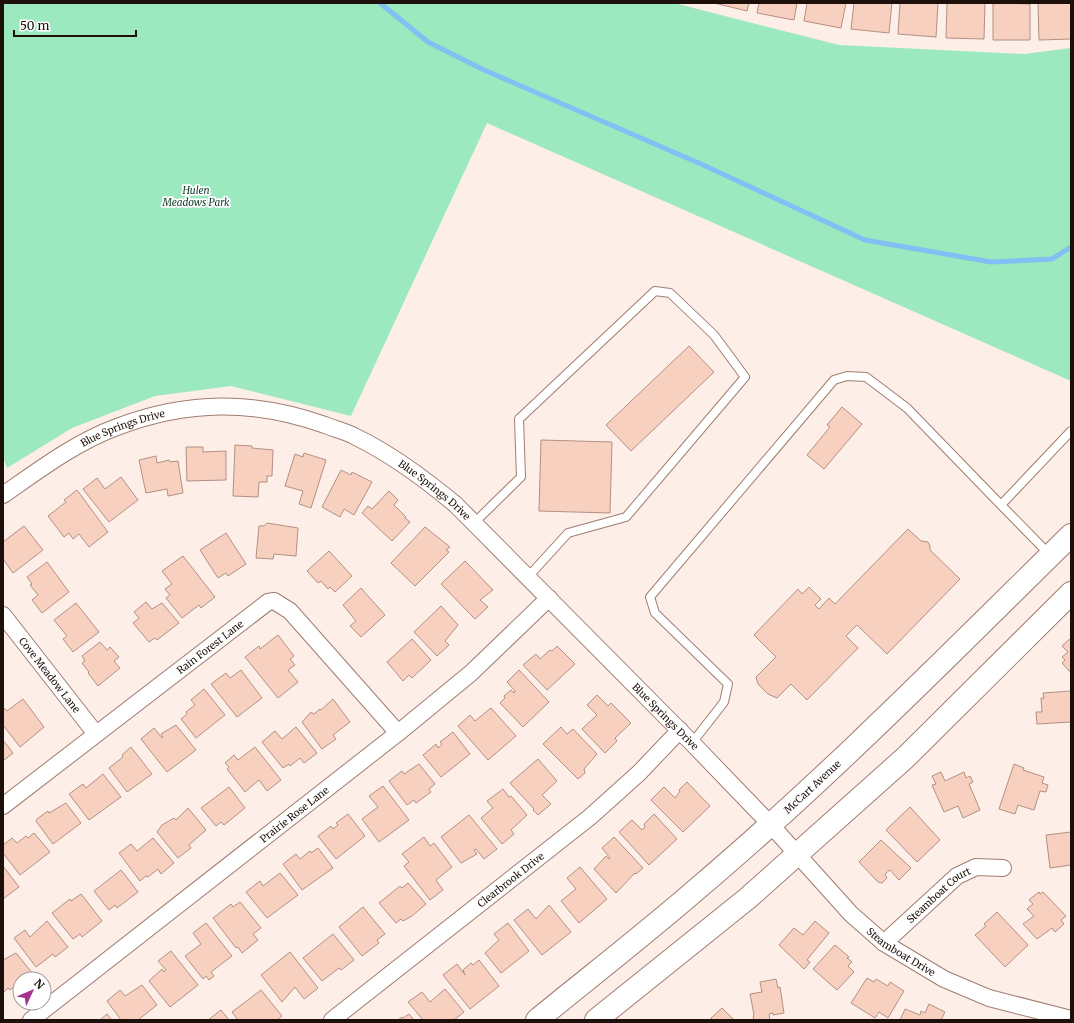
<svg xmlns="http://www.w3.org/2000/svg" width="1074" height="1023" viewBox="0 0 1074 1023" font-family="Merriweather,serif">
  <style>
    .green { fill: #9ce8bf }
    .lines { fill: none; stroke-linecap: round; stroke-linejoin: round }
    .stream { stroke: #81bff4; stroke-width: 5 }
    .building { fill: #f8d0c0; stroke: #b39082 }
    .lane-casing { stroke: #a07d70; stroke-width: 10 }
    .street-casing { stroke: #a07d70; stroke-width: 18 }
    .secondary-casing { stroke: #a07d70; stroke-width: 24 }
    .lane { stroke: #fff; stroke-width: 8 }
    .street { stroke: #fff; stroke-width: 16 }
    .secondary { stroke: #fff; stroke-width: 22 }
    .labels { text-anchor: middle; dominant-baseline: central; stroke-width: 3.5; stroke-linejoin: round; paint-order: stroke }
    .park-label { font-size: 10px; font-style: italic; fill: #0c3a26; stroke: #fff }
    .street-label { font-size: 10px; fill: #1d100b; stroke: #fff }
  </style>
  <rect width="100%" height="100%" fill="#fdeee8"/>
  <path class="green" d="M3 3H674L839 45 1024 54 1071 48V381L487 123 351 416 231 386 155 396 72 428 7 468 3 457Z"/>
  <g class="lines">
    <path class="stream" d="M380 3 428 42 484 70 701 164 865 240 991 262 1052 259 1071 247"/>
  </g>
  <path class="building" d="M714 3H749L747 11Z
    M759 3H797L794 20 757 13Z
    M807 3H846L841 28 804 21Z
    M854 3H892L889 33 851 29Z
    M900 3H938L936 37 898 34Z
    M947 3H985L984 39 946 38Z
    M1001 3 1030 4V40H993V4Z
    M1038 3H1071V39L1039 40Z
    M689 346 714 372 631 451 606 425Z
    M842 407 862 424 824 469 807 455 830 427 827 425Z
    M541 440 612 442 610 513 539 511Z
    M235 445 252 446V448L273 450 272 476H267V482H259L258 497 233 496Z
    M186 447H203V452L226 451V480L187 481Z
    M304 453 326 460 311 508 299 504 303 491 285 486 295 454 303 457Z
    M156 456 157 463 169 460 170 462 178 461 183 493 168 496 167 489 146 493 139 460Z
    M341 470 351 475 352 472 372 482 354 515 344 509 340 517 322 507Z
    M121 477 138 500 109 522 83 489 97 478 105 489Z
    M77 490 108 532 89 547 79 534 73 539 69 533 64 537 48 516 66 502 64 500Z
    M389 491 398 500 394 505 406 517 405 518 410 522 392 541 362 513 368 506 372 509Z
    M267 523 298 528 296 556 274 554 273 559 256 558 259 526H264Z
    M24 526 43 550 13 573 3 559V542Z
    M425 527 450 547 446 550 449 552 415 586 391 563Z
    M908 529 921 541 928 542 930 546V550L960 579 887 654 857 625 846 636 858 648 807 700 791 684 777 698 768 694 758 684 756 677 776 657 754 635 798 589 802 594 809 587 821 599 815 605 819 609 829 598 835 604Z
    M226 533 246 564 228 576 226 573 218 578 200 550Z
    M329 551 352 576 335 592 330 587 328 589 321 581 318 583 307 571Z
    M183 556 215 597 201 608 199 605 182 618 166 598 170 595 165 589 172 584 162 571Z
    M465 561 493 590 480 600 488 607 475 619 441 584Z
    M47 562 69 592 42 613 32 600 38 595 30 585 32 584 27 577Z
    M361 588 385 615 361 637 350 626 356 621 343 605Z
    M146 602 152 609 162 603 179 623 157 640 155 638 149 642 133 623 139 618 134 612Z
    M76 603 99 632 73 652 63 639 67 636 54 620Z
    M441 606 458 625 445 641 449 645 437 656 414 632Z
    M278 635 294 656 290 659 295 665 288 670 298 682 278 698 245 657 259 646 260 649Z
    M1071 638V673L1062 663 1065 660 1062 657 1068 652 1062 646Z
    M412 639 431 660 412 678 409 675 403 681 387 662Z
    M100 642 107 650 110 647 119 657 114 661 120 668 98 686 88 673 89 672 82 663 85 661 82 656Z
    M557 646 575 664 547 690 523 665 536 654 540 659 550 650 552 651Z
    M241 670 262 698 237 717 211 684 226 673 230 678Z
    M519 670 549 702 523 727 500 703 505 698 504 696 511 690 514 693 515 691 507 682Z
    M204 689 225 715 196 738 181 719 187 714 186 712 195 705 191 700Z
    M1071 691V722L1037 724 1036 712H1042L1041 698H1044L1043 693Z
    M597 695 608 706 611 703 631 723 615 738 617 741 605 753 582 729 597 715 587 705Z
    M23 699 44 727 20 747 3 725V707L7 711Z
    M333 699 350 722 333 735 336 739 322 749 302 722 311 712 314 714 320 709 321 710Z
    M491 708 516 736 488 760 458 726 470 715 475 721Z
    M176 725 196 750 167 772 141 739 154 728 162 738 163 737 161 734Z
    M296 727 317 753 304 763 300 758 290 766 289 764 283 768 262 742 275 731 282 739Z
    M561 727 567 734 573 729 597 754 584 769 585 773 578 779 543 744Z
    M453 732 470 754 441 777 423 755 436 744 438 748 442 744 440 742Z
    M3 740 13 753 3 761Z
    M131 747 152 774 127 792 109 768 123 757 122 755Z
    M255 747 281 780 267 791 259 780 245 792 227 769 229 767 225 763 234 755 238 760Z
    M538 759 557 781 542 795 551 804 538 815 533 810 534 809 510 783Z
    M419 764 435 784 429 789 431 792 416 803 414 800 407 805 389 781 402 771 404 774Z
    M1014 764 1024 768 1023 770 1044 777 1042 783 1048 785 1046 792 1040 791 1034 810 1018 805 1015 814 999 809Z
    M941 772 945 781 964 772 966 778 970 776 973 782 969 784 980 810 963 818 958 806 944 812 932 785 936 784 932 776Z
    M103 774 121 797 89 820 69 794 83 784 86 788Z
    M687 782 710 806 683 832 651 800 664 787 675 798 680 791 679 790Z
    M383 786 409 820 379 842 362 819 378 807 369 796Z
    M229 787 245 808 224 825 221 822 216 826 201 808Z
    M503 789 509 797 511 796 527 815 511 830 514 834 502 844 481 818 493 808 487 801Z
    M66 803 81 823 53 844 36 821 37 819 48 811 49 813Z
    M910 807 940 840 917 862 886 830Z
    M188 808 206 830 189 845 191 848 178 858 157 832 162 825 174 818 176 820Z
    M348 814 365 836 336 859 318 836 331 826 333 829 338 825 336 823Z
    M654 814 677 839 649 865 619 832 632 820 642 830 645 827 644 825 645 823Z
    M469 815 497 849 484 859 476 849 474 850 477 854 461 863 441 837Z
    M1071 832V865L1050 868 1046 835Z
    M34 833 50 852 20 875 3 853V845L12 838 17 843 26 836 28 838Z
    M424 837 430 846 434 843 452 867 436 880 443 890 430 900 404 866 409 862 402 854Z
    M614 837 643 868 636 874 635 873 616 893 594 869 606 856 609 859 610 858 602 848Z
    M153 838 174 863 161 874 158 869 148 877 146 876 140 881 119 853 131 844 137 851Z
    M881 840 911 868 899 880 890 870 885 874 887 878 882 883 878 882 859 862Z
    M318 848 333 868 302 890 283 864 296 854 300 859 310 851 311 853Z
    M3 866 19 887 3 899Z
    M580 867 607 899 579 923 561 901 576 889 567 878Z
    M121 870 138 892 117 908 115 905 109 910 94 891Z
    M280 873 298 895 267 918 246 892 260 881 263 886Z
    M408 883 426 904 412 916 403 921 401 919 396 923 379 903 400 886 402 888Z
    M1039 892 1040 894 1043 892 1066 916 1061 920 1064 924 1055 932 1052 928 1037 939 1023 924 1034 916 1027 909 1033 904 1029 900Z
    M81 894 102 921 82 937 80 934 73 939 52 913 70 899 71 901Z
    M240 902 261 928 253 934 258 940 242 953 238 947 236 948 213 918 231 904 233 907Z
    M549 905 571 932 542 955 514 920 528 909 536 919Z
    M363 907 385 934 377 940 379 943 362 956 339 927Z
    M997 912 1028 945 1005 967 975 935 986 926 984 924Z
    M47 921 68 947 55 957 53 954 36 967 14 938 25 930 30 937Z
    M815 921 829 933 807 960 810 962 804 969 779 945 794 928 803 935Z
    M206 923 232 956 211 972 214 976 209 980 206 976 203 979 185 956 201 944 193 933Z
    M508 923 529 951 501 973 485 953 499 940 494 934Z
    M333 934 354 960 341 970 339 968 322 981 303 958Z
    M835 945 849 957 847 958 852 962 848 966 854 972 837 990 813 969Z
    M171 951 198 985 170 1007 149 981 162 969 164 972 166 970 158 961Z
    M290 952 318 988 304 999 295 987 282 1002 261 975Z
    M16 953 33 974 27 979H20V982L10 990 8 988 3 993V960Z
    M479 960 499 986 470 1009 443 975 457 964 465 975 463 970 471 963 473 965Z
    M867 978 874 982 876 979 888 986 890 982 904 991 888 1018 879 1012 875 1018 851 1003Z
    M776 979 778 988 780 987 784 1013 773 1015V1013L769 1014 770 1020H754L753 1016 754 1015 750 994 762 992 760 982Z
    M142 985 157 1005 138 1020H121L107 1001 120 990 125 996Z
    M445 989 464 1012 454 1020H423L408 1002 422 992 430 1002Z
    M261 990 282 1016 277 1020H238L232 1012Z
    M929 1004 945 1012 941 1020H900L905 1009 920 1015 921 1011 925 1013Z
    M722 1008 734 1020H712L711 1018Z
    M221 1010 229 1020H208Z
    M107 1014 112 1020H100Z
    M409 1014 414 1020H398L402 1017 403 1018Z"/>
  <g class="lines">
    <g class="lane-casing">
      <path id="lane" d="M474 523 521 477 519 419 655 291 670 293 714 335 745 377 626 517 568 533 528 577
        M1050 555 1001 505 1071 431
        M692 743 724 702 728 684 655 613 650 597 834 380 847 376 866 377 907 408 1001 505"/>
    </g>
    <g class="street-casing">
      <g id="street">
        <path id="s1" d="M3 495C39 470 76 442 117 427 188 400 254 400 325 425 335 429 347 432 356 437 393 455 425 479 456 505L692 743 770 824 851 914 884 943 944 979 989 998 1071 1019"/>
        <path id="s2" d="M3 615 96 734"/>
        <path id="s3" d="M3 806 268 602 274 601 290 611 398 733"/>
        <path id="s4" d="M884 943 957 876 976 867 1003 868"/>
        <path id="s5" d="M31 1020 398 733 471 673 549 598"/>
        <path id="s6" d="M332 1020 590 817 639 773 680 730"/>
      </g>
    </g>
    <g class="secondary-casing">
      <g id="secondary">
        <path id="s7" d="M537 1020C591 976 645 934 697 889 828 778 949 655 1071 535"/>
        <path d="M596 1020 748 898 906 757 1071 593"/>
      </g>
    </g>
    <use href="#lane" class="lane"/>
    <use href="#street" class="street"/>
    <use href="#secondary" class="secondary"/>
  </g>
  <g class="labels">
    <g class="park-label">
      <text x="196" y="190">Hulen<tspan x="196" dy="12">Meadows Park</tspan></text>
    </g>
    <g class="street-label">
      <text stroke="none"><textPath href="#s1" startOffset="138">Blue Springs Drive</textPath></text>
      <text stroke="none"><textPath href="#s1" startOffset="474">Blue Springs Drive</textPath></text>
      <text stroke="none"><textPath href="#s3" startOffset="261">Rain Forest Lane</textPath></text>
      <text stroke="none"><textPath href="#s2" startOffset="76">Cove Meadow Lane</textPath></text>
      <text stroke="none"><textPath href="#s1" startOffset="798">Blue Springs Drive</textPath></text>
      <text stroke="none"><textPath href="#s7" startOffset="361">McCart Avenue</textPath></text>
      <text stroke="none"><textPath href="#s5" startOffset="334">Prairie Rose Lane</textPath></text>
      <text stroke="none"><textPath href="#s6" startOffset="227">Clearbrook Drive</textPath></text>
      <text stroke="none"><textPath href="#s4" startOffset="73">Steamboat Court</textPath></text>
      <text stroke="none"><textPath href="#s1" startOffset="1132">Steamboat Drive</textPath></text>
    </g>
  </g>
  <rect width="1074" height="1023" fill="none" stroke="#1d100b" stroke-width="8"/>
  <g transform="translate(32 991) rotate(46)"><circle r="19" fill="#ffffff" stroke="#a59f9d"/>
  <path d="M0-3L7 15L0 10L-7 15Z" fill="#a4338f"/>
  <text y="-6" font-size="11" font-weight="bold" text-anchor="middle" fill="#1d100b">N</text>
  </g>
  <path d="M14 30v6h122v-6" fill="none" stroke="#1d100b" stroke-width="2"/>
  <text x="20" y="30" font-size="12" fill="#1d100b" stroke="#ffffff" stroke-width="3" paint-order="stroke">50 m</text>
</svg>
